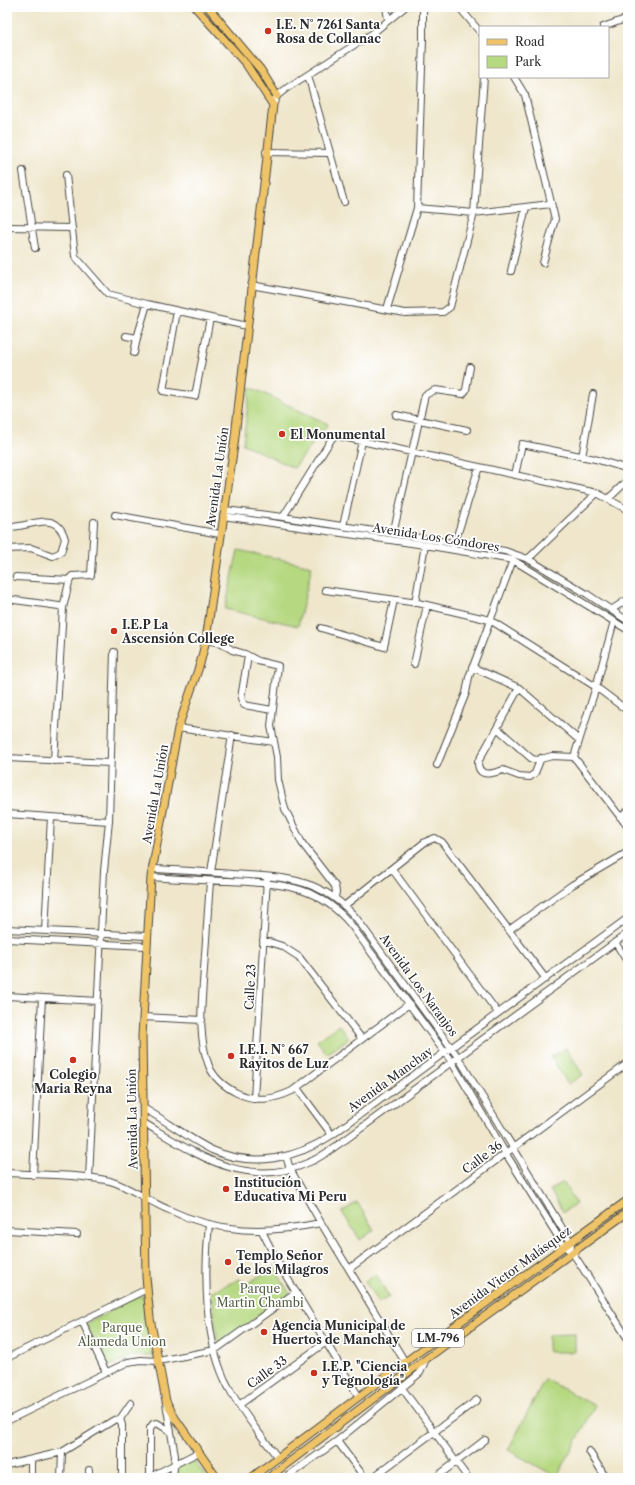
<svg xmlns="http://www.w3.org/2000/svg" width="635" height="1485" viewBox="0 0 635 1485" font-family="'Libre Caslon Text',serif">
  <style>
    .green { fill: #b5d880; stroke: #708256 }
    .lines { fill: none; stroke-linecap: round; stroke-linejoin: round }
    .minor-casing { stroke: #484743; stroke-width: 8 }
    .major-casing { stroke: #484743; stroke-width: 9 }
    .minor { stroke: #fff; stroke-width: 6 }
    .major { stroke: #efc469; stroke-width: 7 }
    .poi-dot { fill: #c8321e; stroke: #fff; stroke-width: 1.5 }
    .labels { text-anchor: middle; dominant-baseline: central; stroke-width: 3.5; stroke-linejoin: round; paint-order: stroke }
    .shield { fill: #fff; stroke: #6b6b6b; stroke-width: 1 }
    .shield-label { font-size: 11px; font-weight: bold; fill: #2b2b2b }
    .poi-label { font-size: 12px; font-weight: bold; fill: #2b2b2b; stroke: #fff; text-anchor: start }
    .street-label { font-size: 12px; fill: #2b2b2b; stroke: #fff }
    .park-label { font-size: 12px; fill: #545f44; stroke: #fff }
  </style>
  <rect width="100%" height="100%" fill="#fff"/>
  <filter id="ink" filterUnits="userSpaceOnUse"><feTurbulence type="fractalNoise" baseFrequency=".025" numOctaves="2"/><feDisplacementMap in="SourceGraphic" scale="8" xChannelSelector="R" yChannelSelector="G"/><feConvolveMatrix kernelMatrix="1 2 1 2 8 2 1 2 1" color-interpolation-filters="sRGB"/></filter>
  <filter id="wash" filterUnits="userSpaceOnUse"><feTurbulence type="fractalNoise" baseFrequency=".012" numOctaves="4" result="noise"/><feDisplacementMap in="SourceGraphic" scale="16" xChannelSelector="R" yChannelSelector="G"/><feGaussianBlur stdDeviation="0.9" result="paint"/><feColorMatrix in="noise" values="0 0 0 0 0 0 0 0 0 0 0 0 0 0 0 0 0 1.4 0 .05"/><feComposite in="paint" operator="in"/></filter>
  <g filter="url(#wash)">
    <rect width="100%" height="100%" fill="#efe6cb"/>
    <path class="green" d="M250 387 328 424 294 468 243 444Z
      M238 550 312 566 298 626 225 609Z
      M339 1025 349 1038 327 1054 317 1041Z
      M566 1048 583 1075 568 1084 551 1057Z
      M563 1182 576 1204 563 1212 550 1190Z
      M357 1202 374 1230 360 1240 342 1212Z
      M274 1267 290 1294 218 1345 211 1292 240 1279 245 1285Z
      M376 1274 389 1297 378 1303 365 1281Z
      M145 1295 153 1356H133L107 1367 86 1324 136 1297Z
      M575 1334V1352H548V1335Z
      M545 1379 595 1406 557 1477 508 1450Z
      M191 1457 207 1478H174L175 1467Z"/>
  </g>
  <g filter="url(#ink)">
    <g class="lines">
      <g class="minor-casing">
        <path id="minor" d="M386 7 388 19
          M459 7 480 32
          M603 27 628 18
          M308 75 344 202
          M514 77 525 95 555 219 543 263
          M273 105 277 96 287 88 373 33 405 7
          M266 152 330 153
          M23 171 35 248
          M66 175 75 256 108 294 147 304 247 326
          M417 208 474 213 551 204
          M7 227 72 228
          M511 271 526 207
          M251 285 405 313 443 312 450 307 474 213 484 77
          M387 309 417 208 423 39V7
          M177 311 163 391 195 396 210 318
          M126 336 137 338 147 304
          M134 353 137 338
          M396 415 467 430
          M582 457 593 394
          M515 475 522 444 595 459 628 469
          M608 499 628 480
          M225 510 283 517 505 551 528 559 587 594 628 621
          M115 515 220 534
          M223 516 425 545 513 560 628 630
          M283 517 334 435 597 493 628 510
          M343 526 362 441
          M7 527C29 529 56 507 65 539L61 552 53 556 31 548 7 549
          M393 534 425 395 435 390 463 394 466 390 470 367
          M454 545 479 467
          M528 559 597 493
          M16 577 70 580
          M325 590 418 603 490 620 596 687 628 711
          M7 599 59 606 63 608
          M415 603 425 545
          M611 610 628 599
          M321 628 384 647 394 600
          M206 640 222 643 232 650 245 654 258 661 278 666 271 726 277 757 278 780 285 809 302 843 335 886 336 892 335 897
          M248 656 241 698 244 705 272 710
          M414 664 427 605
          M472 667 519 688 579 740
          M519 688 478 762C478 778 492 774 503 770L519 776 530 777 535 773 541 758
          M178 728 274 742
          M497 728 532 759 537 760 552 756 574 757 628 827
          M574 757 596 687 614 621
          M7 758 110 763
          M54 761 63 608 70 578 72 576 91 575 94 522
          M437 765 466 693 469 677 513 560
          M7 814 109 821
          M620 817 628 811
          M153 869C179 870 206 872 232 874 283 877 322 877 357 919L458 1057 570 1241 571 1246
          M392 869 498 1013
          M211 872 232 735
          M151 877C177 879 203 880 228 881 278 884 317 883 351 925L451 1061 506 1154 564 1246 572 1252 580 1264 628 1339
          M210 881C208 910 206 939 204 969 202 1000 197 1036 209 1066 214 1078 225 1087 237 1093 256 1102 273 1100 292 1091L409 1004
          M344 906 425 842 435 838 442 842 546 979
          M7 929 147 936
          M509 930 572 885 628 852
          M45 931 51 817
          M7 939 146 946
          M263 940 282 946 299 957 362 1039
          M615 942 628 963
          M7 996 98 1001
          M143 1017 202 1020
          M297 1088 332 1135
          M254 1099 267 879
          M143 1108C167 1121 188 1138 212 1150 253 1168 296 1159 332 1135L628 918
          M144 1123C196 1154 248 1192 312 1161 323 1156 334 1147 345 1140L628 933
          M286 1156 290 1169 321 1223 405 1362
          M7 1173C38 1175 81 1174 110 1181 130 1187 148 1201 167 1209 220 1234 265 1234 321 1223
          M33 1175 42 998
          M89 1178 104 871 109 821 114 652
          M209 1224C204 1275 204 1343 229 1388 242 1413 261 1435 278 1458
          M7 1230 77 1234
          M262 1231 277 1261 359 1397
          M349 1269 628 1063
          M82 1321 106 1372
          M7 1358 147 1289
          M402 1388 468 1478
          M166 1403 175 1456 173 1478
          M239 1405 326 1342
          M7 1421 128 1362 141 1360 158 1361 215 1350 296 1292
          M337 1441 365 1478
          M589 1451 606 1478
          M7 1465 62 1452 114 1420 120 1419
          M288 1476 337 1441 420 1373 426 1359
          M150 1477V1428L153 1424 157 1423 170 1431
          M31 1478V1460
          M61 1478 62 1452
          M89 1478V1470
          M122 1478V1425L120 1419 131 1403
          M148 1478 199 1452
          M372 1478 477 1400
          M435 1478 485 1440"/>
      </g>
      <g class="major-casing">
        <path id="major" d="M195 7 246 64 273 105 234 445 206 640 200 664 178 728 151 877 142 1036 146 1277 150 1318 166 1401 175 1418 217 1478
          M208 7 261 70 277 96
          M251 1478 405 1362 628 1200
          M268 1478 426 1359 628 1212"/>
      </g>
      <use href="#minor" class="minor"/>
      <use href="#major" class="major"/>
    </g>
  </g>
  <g class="poi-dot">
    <circle cx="268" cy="31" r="4"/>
    <circle cx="282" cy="434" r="4"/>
    <circle cx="114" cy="631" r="4"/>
    <circle cx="231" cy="1056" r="4"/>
    <circle cx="73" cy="1060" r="4"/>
    <circle cx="226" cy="1189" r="4"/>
    <circle cx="228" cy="1262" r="4"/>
    <circle cx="264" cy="1332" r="4"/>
    <circle cx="314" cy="1373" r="4"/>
  </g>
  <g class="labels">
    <rect class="shield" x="412" y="1329" width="52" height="18" rx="3"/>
    <g class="shield-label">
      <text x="438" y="1338">LM-796</text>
    </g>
    <g class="poi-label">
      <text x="276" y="24">I.E. N° 7261 Santa<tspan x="276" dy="14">Rosa de Collanac</tspan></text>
      <text x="290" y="434">El Monumental</text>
      <text x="122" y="624">I.E.P La<tspan x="122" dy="14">Ascensión College</tspan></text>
      <text x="239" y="1049">I.E.I. N° 667<tspan x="239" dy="14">Rayitos de Luz</tspan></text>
      <text x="73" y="1074" text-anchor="middle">Colegio<tspan x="73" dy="14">Maria Reyna</tspan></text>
      <text x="234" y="1182">Institución<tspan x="234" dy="14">Educativa Mi Peru</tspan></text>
      <text x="236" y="1255">Templo Señor<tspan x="236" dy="14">de los Milagros</tspan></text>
      <text x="272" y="1325">Agencia Municipal de<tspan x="272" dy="14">Huertos de Manchay</tspan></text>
      <text x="322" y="1366">I.E.P. "Ciencia<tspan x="322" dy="14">y Tegnología"</tspan></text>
    </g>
    <g class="street-label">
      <text transform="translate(217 477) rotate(-82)">Avenida La Unión</text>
      <text transform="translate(436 537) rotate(9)">Avenida Los Cóndores</text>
      <text transform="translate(155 794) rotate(-80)">Avenida La Unión</text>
      <text transform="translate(419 985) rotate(54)">Avenida Los Naranjos</text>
      <text transform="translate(250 987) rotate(-87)">Calle 23</text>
      <text transform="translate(390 1079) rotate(-36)">Avenida Manchay</text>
      <text transform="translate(132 1119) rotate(-91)">Avenida La Unión</text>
      <text transform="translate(482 1157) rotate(-37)">Calle 36</text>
      <text transform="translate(510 1272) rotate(-36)">Avenida Victor Malásquez</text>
      <text transform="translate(267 1372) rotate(-36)">Calle 33</text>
    </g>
    <g class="park-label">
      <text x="260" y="1288">Parque<tspan x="260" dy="14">Martin Chambi</tspan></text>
      <text x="122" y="1327">Parque<tspan x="122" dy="14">Alameda Union</tspan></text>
    </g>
  </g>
  <rect width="635" height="1485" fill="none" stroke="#fff" stroke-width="24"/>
  <rect x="479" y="26" width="130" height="52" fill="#ffffff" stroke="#aaaaaa"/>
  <rect x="487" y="39" width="20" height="6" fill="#efc469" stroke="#aaaaaa"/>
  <text x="515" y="46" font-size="12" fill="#2b2b2b">Road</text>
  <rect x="487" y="56" width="20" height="12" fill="#b5d880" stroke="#aaaaaa"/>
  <text x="515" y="66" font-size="12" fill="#2b2b2b">Park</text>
</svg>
